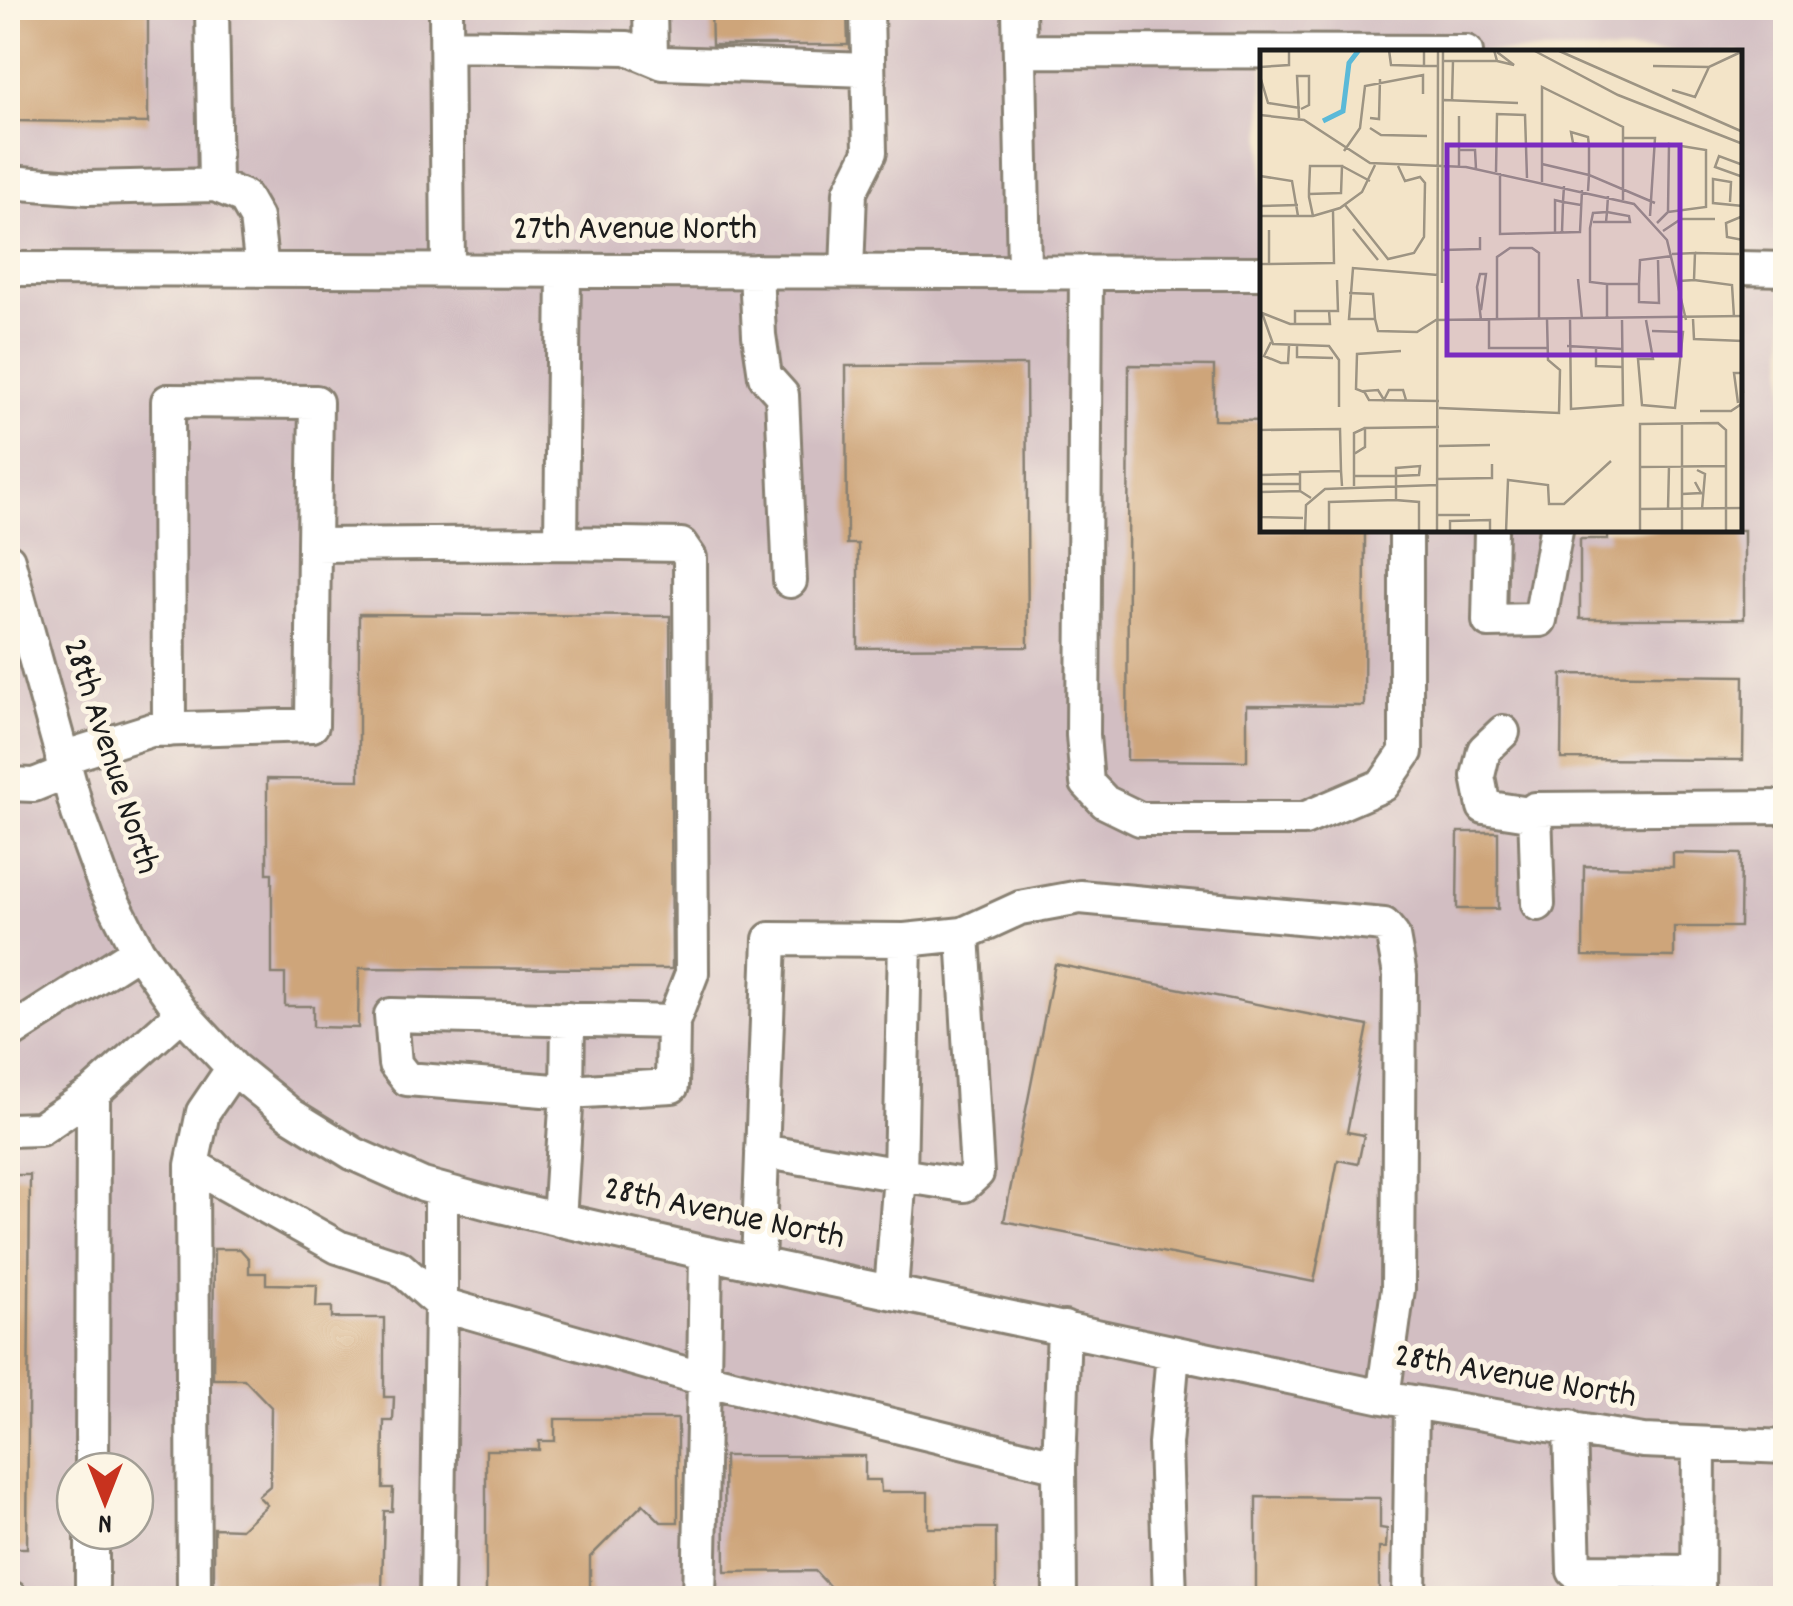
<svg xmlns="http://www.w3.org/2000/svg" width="1793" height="1606" viewBox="0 0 1793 1606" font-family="Dekko,sans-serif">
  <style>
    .industrial { fill: #d2bec2; fill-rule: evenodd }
    .building { fill: #cea57a }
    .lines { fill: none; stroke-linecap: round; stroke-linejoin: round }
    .minor-casing { stroke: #888072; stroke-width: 38 }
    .minor { stroke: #fff; stroke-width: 32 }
    .labels { text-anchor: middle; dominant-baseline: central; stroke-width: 10; stroke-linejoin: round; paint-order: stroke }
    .street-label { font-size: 35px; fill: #1c1c1c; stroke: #fcf5e5 }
    .inset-river { fill: none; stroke: #5ab9d8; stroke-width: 5 }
    .inset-road { fill: none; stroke: #9d9483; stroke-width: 2.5 }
    .view { fill: #7b2cbf; fill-opacity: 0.15; stroke: #7b2cbf; stroke-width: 5 }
    .inset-edge { fill: none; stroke: #1c1c1c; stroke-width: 5 }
  </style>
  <rect width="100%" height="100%" fill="#fcf5e5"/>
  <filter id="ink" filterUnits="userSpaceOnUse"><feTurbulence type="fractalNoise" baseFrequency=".01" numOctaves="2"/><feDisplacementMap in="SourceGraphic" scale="20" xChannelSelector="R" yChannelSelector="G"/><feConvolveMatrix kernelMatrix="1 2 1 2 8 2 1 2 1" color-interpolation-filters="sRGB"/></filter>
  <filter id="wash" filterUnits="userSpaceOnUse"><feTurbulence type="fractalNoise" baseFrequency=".0048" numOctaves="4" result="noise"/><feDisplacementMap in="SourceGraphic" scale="40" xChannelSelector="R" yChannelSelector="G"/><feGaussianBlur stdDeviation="2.25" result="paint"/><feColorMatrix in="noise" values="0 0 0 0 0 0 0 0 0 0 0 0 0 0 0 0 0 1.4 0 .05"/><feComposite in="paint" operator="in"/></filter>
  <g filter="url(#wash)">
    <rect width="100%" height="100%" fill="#f3e4c8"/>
    <path class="industrial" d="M8 8H1785V1598H8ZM1263 52H1740V530H1263ZM75 1471H135V1531H75Z"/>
    <g id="blocks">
      <path class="building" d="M17 8H148V123L16 121Z
        M711 8H847L848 45H712Z
        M1026 365 1028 647 858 648V544H847L846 366Z
        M1129 365 1214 366V420L1263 421V530H1365L1364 706 1247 705V761L1127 760Z
        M1608 530H1744V619H1580V539H1608Z
        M359 614 670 616 672 969 359 968 358 1028 313 1027V1006H285V974H272V873H267V779L359 780Z
        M1562 674 1744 676 1743 760 1561 759Z
        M1458 832H1498V909H1457Z
        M1673 853 1741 854 1740 927H1674V957L1583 956 1584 866 1673 867Z
        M1055 964 1368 1026 1347 1132 1364 1135 1358 1164 1338 1160 1314 1282 1004 1221Z
        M8 1175H30L27 1548H8Z
        M214 1249H240L249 1259V1273H266V1284L317 1285 316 1307H332V1318H384V1397H394L393 1421H384L383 1488H393L392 1511H384L382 1590H337L327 1598H214V1528L241 1529 267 1505 258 1496 270 1486 271 1407 244 1379H213Z
        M555 1419H678V1522H661L643 1504 590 1557V1598H486V1450H539V1441H555Z
        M724 1456H865V1480H880L881 1492H928V1528H996V1598H871L863 1590H833L815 1571 725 1572Z
        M1256 1497 1380 1498V1528L1387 1529 1386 1548H1379V1598H1256Z"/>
    </g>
  </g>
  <g filter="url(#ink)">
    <use href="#blocks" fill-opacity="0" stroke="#888072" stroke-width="2.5"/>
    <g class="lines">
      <g class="minor-casing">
        <path id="minor" d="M212 8 215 185
          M446 8 448 271
          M650 8 651 58
          M1019 8 1024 271
          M447 45 627 48 663 63 868 70
          M1020 51 1466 52
          M8 182 88 188 215 185 244 197 256 218 262 270
          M1740 268 1786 269
          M8 269 1263 273
          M756 271 759 335 765 376 782 395 790 581
          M847 271 850 192 870 152 867 8
          M1086 272 1083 735 1087 783 1105 802 1140 819H1304L1383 785 1406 752V530
          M1491 530 1489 621 1540 620 1556 530
          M8 560 78 813 104 884 138 951 182 1013 233 1068 291 1115 354 1154 423 1185 496 1205 706 1253 1383 1397 1643 1441 1786 1447
          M169 730 168 401 316 402 314 545
          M1503 732 1484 750 1478 776 1484 807 1536 815
          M62 758 151 730 312 725 314 545 561 543 564 271
          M8 784 34 785 66 772
          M1538 904 1535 809 1786 807
          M905 940 900 1175 964 1185 977 1173 963 934
          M568 1019 567 1092 407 1079 395 1064 391 1015 673 1022
          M8 1034 138 951
          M8 1130 40 1129 93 1093
          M762 1151 900 1175 891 1291
          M192 1165 338 1247 399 1267 441 1304 704 1379 699 1598
          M559 1220 567 1092 672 1086 673 1022 692 973 690 558 681 545 561 543
          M706 1253 704 1379 1059 1466
          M758 1264 770 939 905 940 963 934 1020 908 1080 897 1384 925 1393 936 1400 975 1398 1289 1383 1397
          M1570 1427 1574 1571 1697 1572
          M92 1471 93 1093 182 1013
          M8 1598H11
          M92 1598V1531
          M194 1598 192 1165 203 1112 233 1068
          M437 1598 441 1304V1190
          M1060 1598 1059 1466 1064 1328
          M1170 1598 1165 1444 1173 1353
          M1409 1598 1412 1402
          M1698 1598 1699 1444"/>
      </g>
      <use href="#minor" class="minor"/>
    </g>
  </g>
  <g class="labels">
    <g class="street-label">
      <text x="635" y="231">27th Avenue North</text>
      <text transform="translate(109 757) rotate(72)">28th Avenue North</text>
      <text transform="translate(724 1215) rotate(12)">28th Avenue North</text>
      <text transform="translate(1515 1378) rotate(10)">28th Avenue North</text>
    </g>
  </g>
  <g transform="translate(1260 50)">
    <rect width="482" height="482" fill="#f3e4c8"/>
    <path class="inset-river" d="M63 71 83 61 89 13 99 0"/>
    <path class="inset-road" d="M129 0 131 15 164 16M164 0V16H178M273 0 358 45 483 94M297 0 483 82M405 0H456M237 2 254 15 237 11M183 11H237L234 0M393 16 449 17 483 1M0 17 29 15V0M0 26 8 53 40 58M412 40 435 47 449 17M184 50 258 53M192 50 193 11M0 65 44 70 110 113 206 117 374 154 407 190 426 270M199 66V117M39 68 37 26H49V55L41 59M110 68 119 69 120 29M110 78 121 85 167 86M364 88H395L390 166M329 96 328 87 311 82 313 93 329 96V125L395 153M199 100H215L216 119M84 101 100 78 105 36 163 25V44M282 114 329 125 328 141M483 115 459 106 455 117 483 127M82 116 110 131M236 122 237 64 265 65 267 128M240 123V184L320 182 322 140M0 126 32 131 38 166M282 132V37L363 77V150M304 136 303 152 321 155M49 144 81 143 82 116H50L49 140V147L53 166M470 152 471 132 453 129V153L483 156M85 155 128 209 154 203 164 187 165 133 160 127 145 131 138 116M0 156 38 155M0 166H53L80 158 102 142 115 115M483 166 466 173 467 187 483 190M333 172H370L369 166 347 162 346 172M397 173 408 162 409 94 446 100V157L408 162M93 179 118 210M403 181 421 169H455M295 183V150L303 152 302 182M183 200 220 199V187M435 203 479 204M412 204 435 203 434 230 419 231M0 214H9V180M9 214 74 213 73 161M178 225 93 218 89 269H115L118 281 157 282 176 270 483 266M318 229 322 269M77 230 78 261H69L70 274H30L2 263 13 294 69 296 79 310V357M434 230 472 235 474 267M182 233 183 0M347 234 330 232V178L333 163 347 162 348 146M379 234V252L399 253 398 210M89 243 113 244 115 269M237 269V207L250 198H272L279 203V269M310 269 311 359 363 355 362 270M347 269V234H379L380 210 412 206M433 269 434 289 483 291M221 270 217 237 220 224H226L221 260M229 270V298H287M386 270 393 309H378L382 355 415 358 423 282 392 281M35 274V261H69M11 292 4 306 21 313H28L29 296M37 296V307L73 308M307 296 362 299M336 297V316L362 317M104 342 96 339 97 304 141 301M146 350 143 340H129L124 350 118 340 104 341 109 350 179 351M478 353 474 323H482L483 343M179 358 299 363 300 320 288 310 287 269M440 361H471L483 353M422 373V482M0 380 80 379 81 421M179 396 230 395M94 404 105 397V378L179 377M380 417 466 416M437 420 445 424 442 459M0 425 40 424M94 426H136L159 425 160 416 136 418V450L159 452V482M177 429 232 428V414M1 434H40M94 436V383L105 378M40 441V422L81 421 82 436M422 444 441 443 435 432M380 459 483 458M408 459 409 416M176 465H210M43 468 1 467V442L40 441 51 448M45 482 46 455 65 439 177 435M69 482V452L136 450M177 482 178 0M190 482V471L230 470V482M246 482 248 430 288 435 289 454H304L351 411M380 482V374L458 373 466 380V482"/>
    <path class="view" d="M187 95H420V305H187Z"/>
    <rect width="482" height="482" class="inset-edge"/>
  </g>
  <rect width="1793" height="1606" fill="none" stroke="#fcf5e5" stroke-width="40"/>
  <g transform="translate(105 1501) rotate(180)"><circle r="48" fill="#fcf5e5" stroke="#a29e95" stroke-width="2.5"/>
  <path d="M0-8L18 38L0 25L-18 38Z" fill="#c8321e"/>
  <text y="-15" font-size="28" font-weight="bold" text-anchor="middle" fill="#1c1c1c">N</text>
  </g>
</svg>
